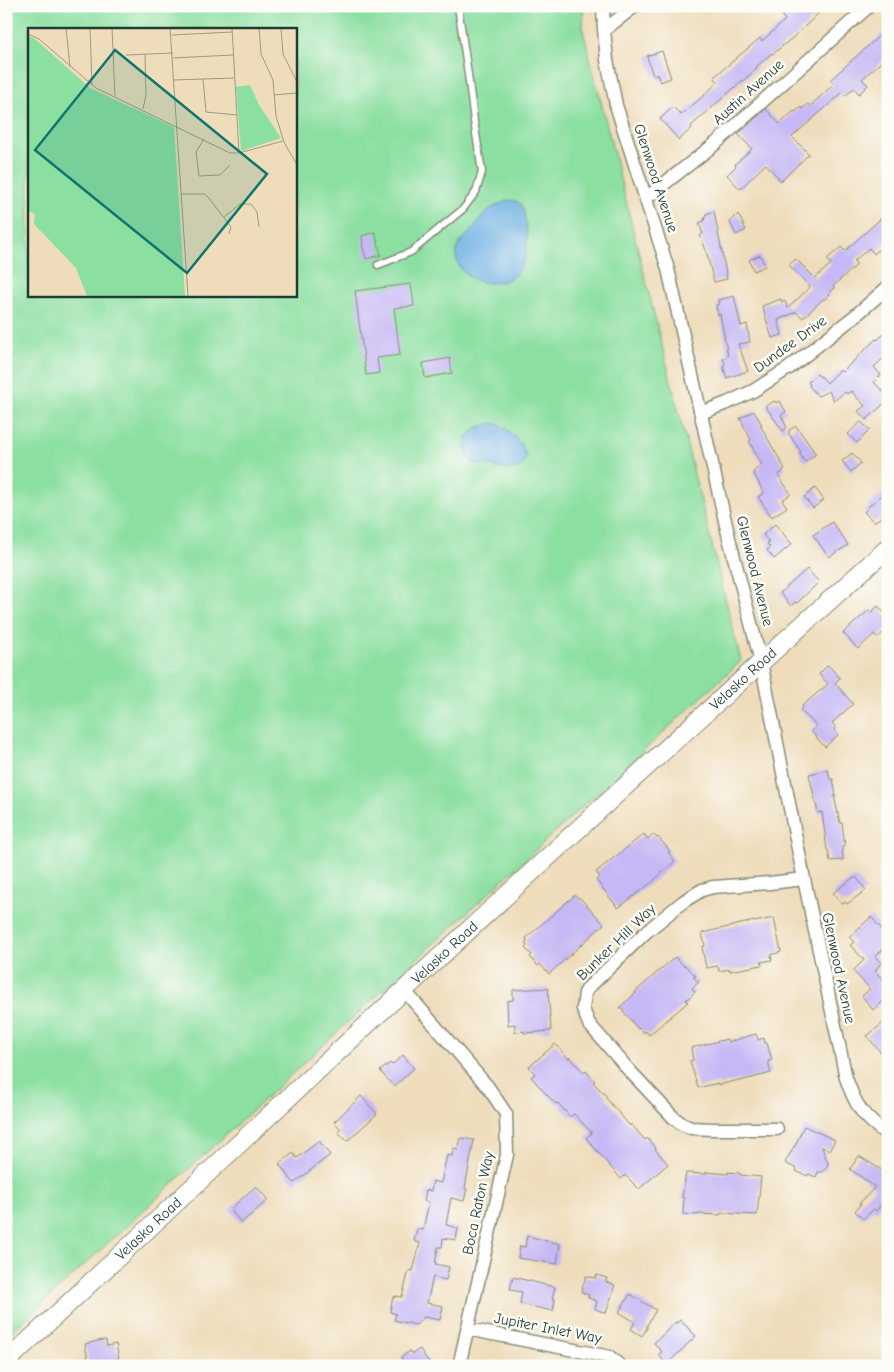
<svg xmlns="http://www.w3.org/2000/svg" width="894" height="1372" viewBox="0 0 894 1372" font-family="'Comic Neue',sans-serif">
  <style>
    .green { fill: #8bdfa1; stroke: #558e6a; fill-rule: evenodd }
    .water { fill: #70b1e4; stroke: #48778c }
    .building { fill: #c6b8f4 }
    .lines { fill: none; stroke-linecap: round; stroke-linejoin: round }
    .lane-casing { stroke: #868c77; stroke-width: 9 }
    .street-casing { stroke: #868c77; stroke-width: 15 }
    .secondary-casing { stroke: #868c77; stroke-width: 20 }
    .lane { stroke: #fff; stroke-width: 6 }
    .street { stroke: #fff; stroke-width: 12 }
    .secondary { stroke: #fff; stroke-width: 18 }
    .labels { text-anchor: middle; dominant-baseline: central; stroke-width: 5; stroke-linejoin: round; paint-order: stroke }
    .street-label { font-size: 15px; fill: #1f3d34; stroke: #fdfcf7 }
    .inset-road { fill: none; stroke: #9b9c84; stroke-width: 1 }
    .view { fill: #0f766e; fill-opacity: 0.15; stroke: #0f766e; stroke-width: 2.5 }
    .inset-edge { fill: none; stroke: #1f3d34; stroke-width: 2.5 }
  </style>
  <rect width="100%" height="100%" fill="#fdfcf7"/>
  <filter id="ink" filterUnits="userSpaceOnUse"><feTurbulence type="fractalNoise" baseFrequency=".02" numOctaves="2"/><feDisplacementMap in="SourceGraphic" scale="10" xChannelSelector="R" yChannelSelector="G"/><feConvolveMatrix kernelMatrix="1 2 1 2 8 2 1 2 1" color-interpolation-filters="sRGB"/></filter>
  <filter id="wash" filterUnits="userSpaceOnUse"><feTurbulence type="fractalNoise" baseFrequency=".0096" numOctaves="4" result="noise"/><feDisplacementMap in="SourceGraphic" scale="20" xChannelSelector="R" yChannelSelector="G"/><feGaussianBlur stdDeviation="1.12" result="paint"/><feColorMatrix in="noise" values="0 0 0 0 0 0 0 0 0 0 0 0 0 0 0 0 0 1.4 0 .05"/><feComposite in="paint" operator="in"/></filter>
  <g filter="url(#wash)">
    <rect width="100%" height="100%" fill="#eedcba"/>
    <path class="green" d="M6 6H584L583 30 741 661 6 1337ZM29 29H295V295H29Z"/>
    <path class="water" d="M506 201C510 200 514 200 518 202 523 205 524 213 525 219 531 248 526 285 488 283 469 282 449 264 459 244 462 238 468 235 472 230 476 227 478 222 481 218 487 209 497 205 506 201Z
      M493 423C508 423 543 462 516 469 508 471 496 467 488 465 485 464 480 465 476 465 462 455 461 438 477 428 482 426 488 424 493 423Z"/>
    <g id="blocks">
      <path class="building" d="M792 6H826L797 34 773 54 772 53 756 67 757 68 743 81V80L691 126 692 128 679 140 660 119 673 107 681 115 700 99 718 82 714 77 760 38 762 41 785 20 782 16Z
        M888 28V56L862 79 868 85 859 94 854 88 845 96 842 93 792 137 809 154 781 181 766 164 740 189 727 175 736 166 735 164 752 149 738 134 766 109 780 124 794 111 795 112 801 107 802 109 808 104 810 106 834 84 830 80Z
        M662 51 671 78 660 82 657 74 653 76 647 56Z
        M714 211 727 279 714 282 706 250 700 236 703 234 699 223 704 221 706 214Z
        M888 212V241L874 254 869 248 854 261 857 265 833 286 835 288 829 293 830 294 824 300 823 299 803 318 796 312 778 320 782 335 772 338 762 306 781 299 782 302 785 301 788 308 810 287 789 265 796 259 815 278 831 264 827 259 841 247 845 251Z
        M738 214 746 230 736 235 730 222Z
        M375 232 381 255 366 259 362 244H363L362 236Z
        M760 255 765 266 754 271 749 260Z
        M411 284 414 306 394 308 400 355 377 358 379 373 366 375 355 291Z
        M734 296 741 326 747 324 750 342 738 344 748 371 727 378 723 366 725 365 723 358 728 356 720 314 718 315 716 305 719 304 718 300Z
        M888 331V354L874 367 881 375 874 382 888 397V400L866 420 858 411 865 406 851 391 847 394 845 392 834 401 829 391 818 396 809 386 810 385 808 382 817 374 820 377 821 376 827 383 840 370 842 372 876 339 877 340Z
        M450 358 452 373 425 378 423 363Z
        M775 401 776 403 780 401 786 412 781 415 787 428 783 431 765 406Z
        M754 411 762 425H760L785 469 782 471 783 472 778 475 791 494 782 500 787 507 772 517 758 497 764 493 753 472 762 465 749 441 751 440 740 418Z
        M861 422 870 430 857 443 848 434Z
        M796 426 816 454 805 462 799 453 801 452 789 434V430Z
        M852 453 861 463 851 472 842 461Z
        M815 488 824 500 813 508 804 497Z
        M888 489V512L874 522 864 512 868 508V507Z
        M832 522 848 545 829 557 813 535Z
        M775 524 792 544 774 559 767 550 770 547 767 544 769 542 763 535Z
        M807 569 819 582 797 603 795 602 791 606 780 593Z
        M878 606 888 617V628L877 638 874 634 858 649 843 633 869 610 871 613Z
        M828 665 840 678 835 683 853 704 832 723 836 728 834 730 838 735 825 747 811 731 817 726 800 710 803 707 802 706 828 684 819 674Z
        M828 770 830 779H833L836 796H834L840 823H842L845 846 842 847 843 860 830 861 828 850H827L822 812 818 813 809 774Z
        M644 834 648 839 653 834 657 838 658 837 670 851 668 852 675 861 651 883 618 908 596 880 600 877 596 872Z
        M853 878H857L866 890 847 904 845 902 842 904 833 893Z
        M575 895 579 898H580L604 924 549 974 540 964 538 966 530 957 532 955 525 948 527 946 525 943 527 941 526 938Z
        M871 917 888 936V946L875 956 881 963 875 971 888 985V997L873 1010 862 996 870 989 853 971 864 960 850 945 854 942 849 937Z
        M774 918 781 952 771 955 772 960 761 962 762 965 730 971V969L719 971 718 966 706 968 702 947 705 946 702 933 754 921V922Z
        M675 957 684 966 685 965 696 976 693 977 699 982 692 988 695 992 686 1000 688 1002 649 1035 646 1031 644 1033 639 1028 638 1029 620 1007 636 993 635 992Z
        M548 988 551 1031 524 1033V1031L515 1032V1024L508 1025 507 1001 513 1000V990Z
        M888 1019V1049L882 1054 867 1036Z
        M756 1034 758 1040 764 1038 765 1043H767L772 1060 768 1061 771 1073 740 1081 739 1080 718 1085V1083L698 1088 690 1061 693 1060 691 1048 727 1039 728 1042Z
        M555 1044 569 1059 570 1057 584 1073 586 1071 595 1081 593 1082 607 1097 606 1098 630 1126 631 1124 645 1140 647 1138 656 1148 655 1149 668 1164 639 1189 625 1175 621 1179 586 1138 592 1133 574 1114 570 1117 558 1103 556 1104 547 1095 531 1077 535 1074 529 1067Z
        M403 1055 414 1068 394 1087 380 1071 390 1063 392 1065Z
        M361 1096 377 1114 347 1141 338 1132 341 1129 334 1122Z
        M804 1126 835 1140 830 1150 822 1147 828 1164 825 1170 822 1172H818L816 1177 808 1174 807 1176 796 1171 797 1169 785 1163 790 1153H791L794 1146H795Z
        M461 1138 474 1140 465 1188 467 1189 464 1201 451 1198 446 1225 458 1228 456 1240 443 1238 442 1247H438L435 1264 449 1267 446 1280 433 1277 427 1303 443 1306 440 1320 424 1317 416 1325 394 1320 396 1314 390 1312 393 1297 395 1298V1296L402 1297 409 1270 413 1271 420 1243 414 1241 417 1229 423 1230 429 1202 424 1201 426 1190 431 1191 433 1181 441 1183 447 1155 452 1156 453 1148 458 1150Z
        M319 1141 330 1155 294 1183 279 1164 293 1153 297 1158Z
        M859 1156 888 1174V1206H880L876 1211 874 1209 863 1219 855 1211 861 1204H859L875 1187 850 1169Z
        M706 1172 728 1174V1172L740 1173V1175L761 1177 757 1215 721 1213 720 1215 698 1214V1215L683 1214 684 1198H682L686 1173 706 1174Z
        M256 1186 268 1200 241 1223 230 1209Z
        M527 1236 560 1244 557 1264 518 1258 520 1246 525 1247Z
        M597 1275 607 1278 606 1282 615 1285 606 1313 595 1309 597 1301 588 1298 589 1295 581 1292 586 1276 595 1278Z
        M513 1277 555 1287 552 1299H555L553 1311 520 1304 522 1292 510 1290Z
        M630 1294 656 1310 647 1325V1328L642 1336 631 1329 635 1322 619 1312Z
        M680 1320 696 1336 667 1364 658 1355 662 1352 654 1343 676 1322 677 1323Z
        M103 1340H106L107 1346 116 1344 119 1359 112 1360 113 1366H89L85 1344Z
        M420 1349 431 1366H406L401 1357 410 1351 412 1354Z"/>
    </g>
  </g>
  <g filter="url(#ink)">
    <use href="#blocks" fill-opacity="0" stroke="#868c77" stroke-width="1"/>
    <g class="lines">
      <g class="lane-casing">
        <path id="lane" d="M378 265 411 252 463 209 476 192 482 172 474 121 467 67 458 6"/>
      </g>
      <g class="street-casing">
        <path id="street" d="M603 6 604 30 607 60 616 105 668 269 728 534 761 662 804 879 846 1078C856 1107 863 1117 888 1135
          M604 30 635 6
          M646 198 715 144 869 6
          M701 413 727 403 753 391 789 368 855 316 888 287
          M404 990 488 1087 506 1114 507 1155 459 1366
          M777 1129H712L691 1128 682 1124 673 1117 628 1069 589 1024 583 1009 585 993 588 988 646 932 684 901 702 890 713 887 770 883 804 879
          M467 1329 610 1357 620 1366"/>
      </g>
      <g class="secondary-casing">
        <g id="secondary">
          <path id="s1" d="M6 1362C298 1088 590 815 888 548"/>
        </g>
      </g>
      <use href="#lane" class="lane"/>
      <use href="#street" class="street"/>
      <use href="#secondary" class="secondary"/>
    </g>
  </g>
  <g class="labels">
    <g class="street-label">
      <text transform="translate(748 92) rotate(-42)">Austin Avenue</text>
      <text transform="translate(656 178) rotate(72)">Glenwood Avenue</text>
      <text transform="translate(790 344) rotate(-36)">Dundee Drive</text>
      <text transform="translate(755 571) rotate(76)">Glenwood Avenue</text>
      <text stroke="none"><textPath href="#s1" startOffset="1005">Velasko Road</textPath></text>
      <text transform="translate(616 942) rotate(-44)">Bunker Hill Way</text>
      <text stroke="none"><textPath href="#s1" startOffset="600">Velasko Road</textPath></text>
      <text transform="translate(839 968) rotate(78)">Glenwood Avenue</text>
      <text transform="translate(478 1203) rotate(-78)">Boca Raton Way</text>
      <text stroke="none"><textPath href="#s1" startOffset="195">Velasko Road</textPath></text>
      <text transform="translate(548 1328) rotate(11)">Jupiter Inlet Way</text>
    </g>
  </g>
  <g transform="translate(28 28)">
    <rect width="269" height="269" fill="#eedcba"/>
    <path d="M0 8 7 11 62 60 146 99 157 268H59L48 240 6 196 7 186 0 183ZM222 57 231 77 253 110 213 123 208 59Z" fill="#8bdfa1"/>
    <path class="inset-road" d="M38 0 42 39M62 0 64 57M84 0 87 68M142 0 160 268M204 0 211 125M231 0 233 26 245 52 248 88 256 114 269 137M253 0 255 26 269 54M0 6 11 11 68 60 202 125H211L255 113M144 7 204 4M98 27 145 25M145 30 205 27M175 51 178 84 209 87M146 52 206 50M246 67 269 65M115 81 118 67 117 26M176 111 168 124 171 148 192 147 202 137M153 166H176L180 169 203 199 201 206M196 189 212 176H223L229 184 231 199"/>
    <path class="view" d="M87 22 239 146 159 245 7 122Z"/>
    <rect width="269" height="269" class="inset-edge"/>
  </g>
  <rect width="894" height="1372" fill="none" stroke="#fdfcf7" stroke-width="25"/>
</svg>
